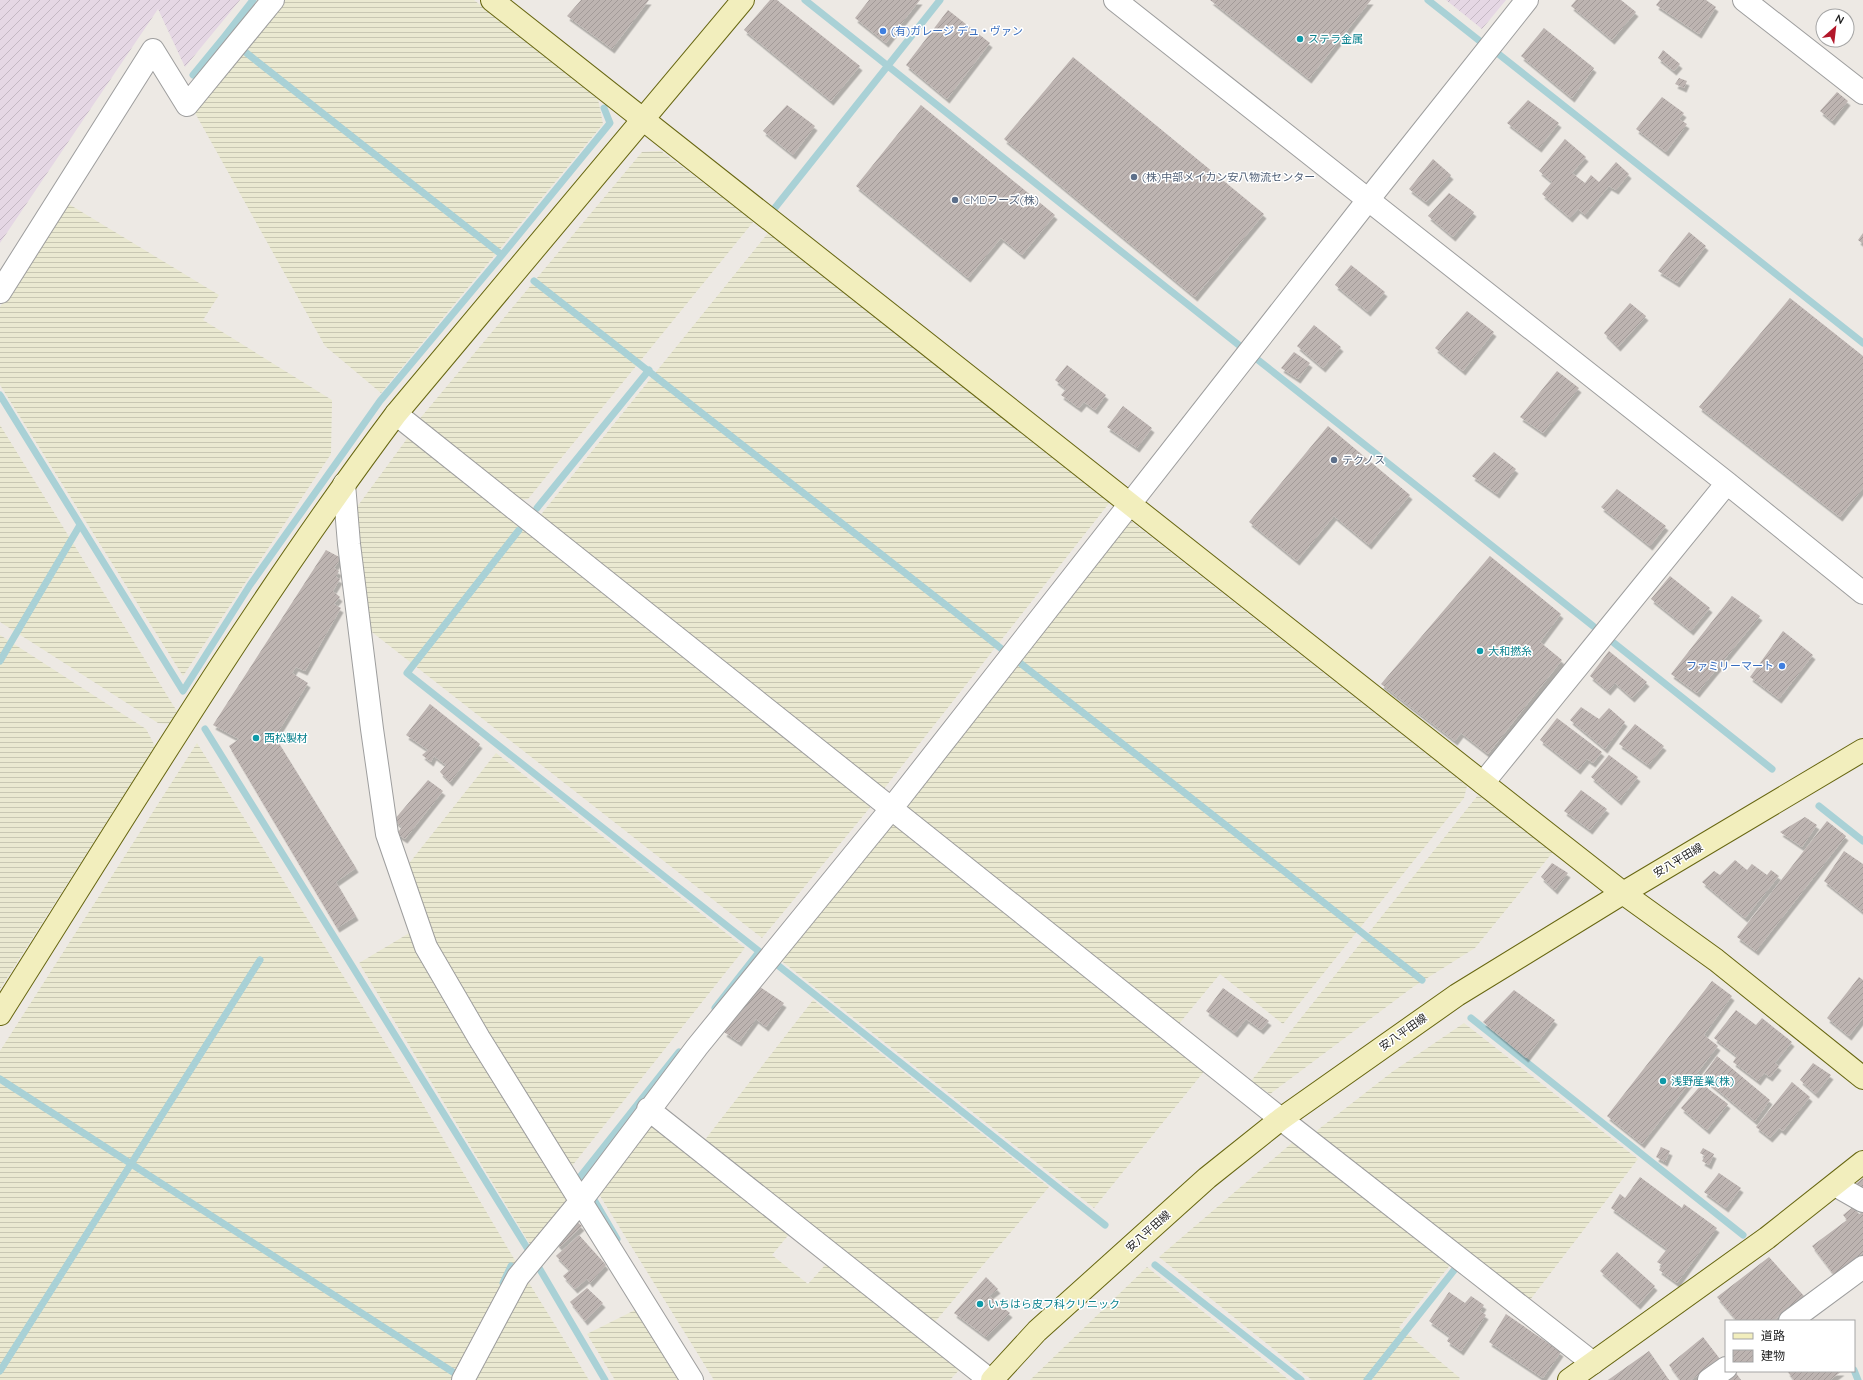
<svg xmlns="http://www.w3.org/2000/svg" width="1863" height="1380" viewBox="0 0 1863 1380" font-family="Quicksand,'Noto Sans JP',sans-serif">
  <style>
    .industrial { fill: url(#industrial-furrows) }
    .farmland { fill: url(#farmland-rules) }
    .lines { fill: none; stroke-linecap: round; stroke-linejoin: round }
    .stream { stroke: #a9d1d6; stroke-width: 7 }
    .building { fill: url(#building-hatch); filter: url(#shadow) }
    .street-casing { stroke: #9e9e9e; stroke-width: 24 }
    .secondary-casing { stroke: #676611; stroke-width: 24 }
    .street { stroke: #fff; stroke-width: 22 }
    .secondary { stroke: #f2eebd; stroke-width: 22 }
    .shop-dot { fill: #3f7fe0; stroke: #fff; stroke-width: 1.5 }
    .culture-dot { fill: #0f9aa8; stroke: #fff; stroke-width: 1.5 }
    .service-dot { fill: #5c6f8a; stroke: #fff; stroke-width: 1.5 }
    .labels { text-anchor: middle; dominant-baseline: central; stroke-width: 3; stroke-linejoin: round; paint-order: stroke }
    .shop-label { font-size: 11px; fill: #366cbe; stroke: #fff; text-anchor: start }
    .culture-label { font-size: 11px; fill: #0d838f; stroke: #fff; text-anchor: start }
    .service-label { font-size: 11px; fill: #4e5e75; stroke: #fff; text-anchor: start }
    .street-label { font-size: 11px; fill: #1d1d1d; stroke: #fff }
  </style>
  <defs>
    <pattern id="industrial-furrows" width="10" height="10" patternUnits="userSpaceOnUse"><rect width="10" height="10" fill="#e5d7e4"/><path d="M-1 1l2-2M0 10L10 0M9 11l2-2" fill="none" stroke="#c4b8c3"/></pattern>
    <pattern id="farmland-rules" width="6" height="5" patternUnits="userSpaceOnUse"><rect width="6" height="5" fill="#eae9d1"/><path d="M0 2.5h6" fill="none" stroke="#c8c7b3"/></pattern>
    <pattern id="building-hatch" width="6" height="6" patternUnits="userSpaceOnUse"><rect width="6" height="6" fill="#bdb4b1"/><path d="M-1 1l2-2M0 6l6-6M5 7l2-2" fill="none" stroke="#a29a98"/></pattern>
    <filter id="shadow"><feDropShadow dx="2.5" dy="4.5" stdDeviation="0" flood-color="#0004"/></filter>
  </defs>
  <rect width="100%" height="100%" fill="#ede9e4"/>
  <path class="industrial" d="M0 0H240L185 67 158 9 0 243Z
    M1446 0H1506L1482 29Z"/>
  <path class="farmland" d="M282 0H474L598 99 603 124 381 393 325 346 195 113 201 101Z
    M661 151 754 221 528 499 515 501 417 422 642 152Z
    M67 203 219 295 203 320 332 400 331 454 183 676 0 385V307Z
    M768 233 1110 502 883 790 539 517Z
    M0 425 173 705 177 711 170 724 158 723 0 622Z
    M409 436 873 804 762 938 368 629 354 511Z
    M1122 522H1132L1467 786 1464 798 1283 1024 1220 974 1178 1025 904 808Z
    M0 635 146 729 155 746 0 989Z
    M197 743 408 1079 513 1257 589 1380H0V1051Z
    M496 753 745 948 568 1171 439 958 407 866Z
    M1478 795 1553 852 1475 948 1413 987 1270 1094 1251 1081Z
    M888 822H897L1206 1069 1094 1208 779 959Z
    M411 932 571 1201 534 1251 359 963Z
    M813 1000 1049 1187 934 1323 704 1141Z
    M1464 1023 1638 1159 1530 1300 1315 1132 1392 1072Z
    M651 1121 791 1232 772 1255 808 1284 826 1264 960 1369 950 1380H714L597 1191Z
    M1293 1142 1452 1263 1399 1327 1460 1378 1459 1380H1312L1159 1257Z
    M1147 1267 1289 1380H1030Z
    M637 1309 683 1380H615L587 1334Z"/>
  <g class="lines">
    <path class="stream" d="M253 0 225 36 502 255 610 123 604 108
      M805 0 1240 346
      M1428 0 1481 42
      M1496 52 1863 343
      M193 75 225 36
      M774 209 940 0
      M534 281 1003 650
      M1253 356 1593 626
      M0 395 183 691 250 585 380 401 502 255
      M537 508 649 370
      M519 530 407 673 765 956
      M1614 643 1772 769
      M1015 659 1422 980
      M0 661 80 525
      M205 729 529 1251
      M1819 806 1863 841
      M775 963 1105 1225
      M715 1008 759 952
      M1471 1018 1743 1235
      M0 1079 462 1378
      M583 1183 580 1177 679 1052
      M593 1198 617 1239
      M535 1261 605 1380
      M1155 1265 1301 1380
      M503 1283 511 1266
      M1854 1370 1858 1380
      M0 1371 260 960
      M1367 1380 1455 1269"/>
  </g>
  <path class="building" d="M581 0H649L612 49 567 16Z
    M770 0H777L860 66 831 101 744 30Z
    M869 0H920L886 43 855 18Z
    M1210 0H1371L1309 79Z
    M1576 0H1621L1636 12 1612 40 1571 6Z
    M1660 0H1706L1716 7 1699 34 1656 5Z
    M948 10 990 43 947 99 906 65Z
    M1544 28 1594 68 1572 98 1521 56Z
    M1663 50 1680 64 1674 71 1658 58Z
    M1073 57 1264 214 1195 297 1004 139Z
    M1679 78 1687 81 1684 88 1675 84Z
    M1837 92 1848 101 1832 121 1820 111Z
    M1662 97 1684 113 1679 119 1687 124 1666 152 1636 129Z
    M1528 100 1559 123 1539 148 1507 123Z
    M787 105 815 126 793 155 763 131Z
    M921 105 1055 215 1022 255 1001 238 968 278 856 186Z
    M1565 139 1586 157 1572 173 1585 183 1591 175 1599 182 1616 162 1629 174 1616 190 1609 186 1585 215 1578 209 1570 218 1542 194 1552 182 1539 171Z
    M1433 159 1451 175 1426 202 1409 189Z
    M1449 193 1474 212 1453 237 1428 216Z
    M1689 232 1706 246 1677 283 1658 271Z
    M1863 233V244L1858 240Z
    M1351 265 1385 292 1368 312 1335 285Z
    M1790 298 1863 356V488L1840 517 1699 407Z
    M1630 303 1646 316 1618 347 1604 333Z
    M1467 311 1494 332 1463 371 1435 348Z
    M1314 325 1341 347 1323 368 1297 346Z
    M1294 352 1310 363 1298 379 1281 368Z
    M1067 365 1106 395 1095 410 1084 402 1079 408 1061 395 1066 389 1055 380Z
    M1557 371 1579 388 1543 433 1520 417Z
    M1123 406 1152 428 1137 448 1107 427Z
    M1328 426 1410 495 1369 545 1334 516 1297 561 1249 522Z
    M1494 452 1516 469 1497 494 1472 476Z
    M1617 489 1666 526 1650 546 1601 507Z
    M326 550 341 558 334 568 339 571 336 577 340 579 333 591 340 597 334 604 341 608 305 671 296 667 292 673 308 683 275 737 356 868 336 882 356 916 337 928 229 746 239 739 213 725Z
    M1490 556 1561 614 1540 642 1562 660 1488 754 1461 733 1455 741 1381 684Z
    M1670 576 1710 608 1691 631 1651 599Z
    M1732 596 1760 616 1697 693 1671 674Z
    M1783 631 1813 655 1779 699 1750 677Z
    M1609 651 1647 682 1632 698 1615 683 1608 691 1590 676Z
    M430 704 480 744 450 782 440 772 446 765 434 756 431 762 422 755 428 750 406 735Z
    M1581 707 1599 719 1609 708 1625 722 1605 749 1570 720Z
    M1557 718 1602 752 1593 763 1587 759 1578 770 1540 740Z
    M1635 724 1664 746 1648 765 1619 744Z
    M1609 755 1638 777 1619 801 1591 777Z
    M428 780 443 791 405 839 397 834 402 827 394 820Z
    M1581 790 1607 809 1590 830 1564 811Z
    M1805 817 1817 825 1802 847 1780 832Z
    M1827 821 1846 836 1756 951 1737 937Z
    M1844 851 1863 864V912L1824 881Z
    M1735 860 1747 870 1752 864 1767 875 1771 870 1779 876 1745 918 1702 882 1714 871 1720 875Z
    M1552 863 1568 873 1555 890 1541 877Z
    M1859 977 1863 980V1018L1849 1036 1827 1018Z
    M1712 981 1732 996 1704 1035 1718 1046 1642 1144 1607 1116Z
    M760 987 784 1003 766 1027 756 1019 739 1042 724 1032Z
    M1223 988 1269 1021 1261 1030 1246 1019 1235 1033 1206 1011Z
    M1514 990 1555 1020 1526 1058 1483 1022Z
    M1736 1010 1756 1025 1762 1018 1792 1042 1775 1063 1779 1066 1770 1077 1764 1073 1758 1081 1733 1062 1737 1056 1714 1038Z
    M1717 1056 1770 1100 1755 1121 1702 1077Z
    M1813 1063 1831 1075 1816 1094 1800 1080Z
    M1792 1082 1810 1097 1783 1131 1779 1128 1770 1138 1756 1127Z
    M1702 1084 1728 1104 1707 1130 1681 1108Z
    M1661 1147 1670 1151 1665 1162 1656 1157Z
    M1703 1148 1714 1154 1709 1165 1702 1161 1705 1156 1700 1153Z
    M1719 1173 1741 1188 1726 1208 1704 1192Z
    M1640 1177 1682 1208 1684 1204 1717 1228 1677 1283 1659 1270 1662 1265 1657 1262 1667 1249 1611 1208 1620 1194 1625 1198Z
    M1863 1178V1192L1853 1186Z
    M1853 1207 1859 1214 1863 1212V1253L1835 1276 1812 1246 1847 1220 1843 1215Z
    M576 1221 582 1226 560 1247 556 1242Z
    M579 1235 606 1265 590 1283 587 1279 575 1289 563 1276 570 1270 556 1256Z
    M1617 1252 1655 1286 1638 1305 1600 1271Z
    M1769 1257 1804 1296 1773 1321H1737L1717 1297Z
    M986 1277 998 1289 989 1296 1010 1313 986 1337 954 1313Z
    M587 1288 603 1303 585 1321 570 1302Z
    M1449 1292 1465 1303 1471 1296 1484 1305 1480 1311 1486 1315 1461 1351 1447 1341 1450 1336 1429 1321Z
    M1506 1314 1561 1352 1543 1378 1489 1342Z
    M1703 1337 1720 1359 1691 1380H1680L1669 1365Z
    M1649 1351 1669 1380H1608Z
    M1787 1371H1842L1830 1380H1794Z
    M1736 1373 1741 1380H1726Z"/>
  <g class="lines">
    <g class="street-casing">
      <path id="street" d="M1115 0 1727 483 1863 593
        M1744 0 1863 93
        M0 292 153 50 187 105 273 0
        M396 414 1281 1119 1593 1363
        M344 484 349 544 372 729 387 834 426 947 479 1038 692 1380
        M1483 783 1727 483
        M648 1109 990 1380
        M1835 1185 1863 1201
        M1790 1321 1863 1267
        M463 1380 518 1277 580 1202 697 1047 891 809 1368 200 1527 0
        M1709 1380 1726 1368"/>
    </g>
    <g class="secondary-casing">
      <path id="secondary" d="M492 0 1483 783 1623 893 1716 960 1863 1078
        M0 1014C128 812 252 606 396 414L743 0
        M992 1380 1037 1331 1207 1178 1281 1119 1457 995 1623 893 1863 750
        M1569 1380 1767 1238 1863 1162"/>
    </g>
    <use href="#street" class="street"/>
    <use href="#secondary" class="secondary"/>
  </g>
  <g class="shop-dot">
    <circle cx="883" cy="31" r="4"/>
    <circle cx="1782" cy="666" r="4"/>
  </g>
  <g class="culture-dot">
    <circle cx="1300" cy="39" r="4"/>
    <circle cx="1480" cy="651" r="4"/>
    <circle cx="256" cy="738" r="4"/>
    <circle cx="1663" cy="1081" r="4"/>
    <circle cx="980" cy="1304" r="4"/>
  </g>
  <g class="service-dot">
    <circle cx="1134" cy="177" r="4"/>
    <circle cx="955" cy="200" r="4"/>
    <circle cx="1334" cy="460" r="4"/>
  </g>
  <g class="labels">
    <g class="shop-label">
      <text x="891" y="31">(有)ガレージ デュ・ヴァン</text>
      <text x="1774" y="666" text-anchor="end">ファミリーマート</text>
    </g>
    <g class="culture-label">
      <text x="1308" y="39">ステラ金属</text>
      <text x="1488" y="651">大和撚糸</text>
      <text x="264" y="738">西松製材</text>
      <text x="1671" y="1081">浅野産業(株)</text>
      <text x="988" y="1304">いちはら皮フ科クリニック</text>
    </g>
    <g class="service-label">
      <text x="1142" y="177">(株)中部メイカン安八物流センター</text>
      <text x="963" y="200">CMDフーズ(株)</text>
      <text x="1342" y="460">テクノス</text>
    </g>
    <g class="street-label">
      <text transform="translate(1678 860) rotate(-31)">安八平田線</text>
      <text transform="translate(1403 1032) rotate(-35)">安八平田線</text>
      <text transform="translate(1148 1231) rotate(-42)">安八平田線</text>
    </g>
  </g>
  <rect x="1725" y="1320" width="130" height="52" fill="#ffffff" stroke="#a5a5a5"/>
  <rect x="1733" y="1333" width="20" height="6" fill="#f2eebd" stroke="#a5a5a5"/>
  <text x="1761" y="1340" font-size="12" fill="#1d1d1d">道路</text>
  <rect x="1733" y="1350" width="20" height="12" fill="url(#building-hatch)" stroke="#a5a5a5"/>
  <text x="1761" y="1360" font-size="12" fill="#1d1d1d">建物</text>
  <g transform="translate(1835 28) rotate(28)"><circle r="19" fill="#ffffff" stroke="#a5a5a5"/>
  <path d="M0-3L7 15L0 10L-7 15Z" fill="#b3172a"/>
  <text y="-6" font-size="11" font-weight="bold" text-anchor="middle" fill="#1d1d1d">N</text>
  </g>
</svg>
